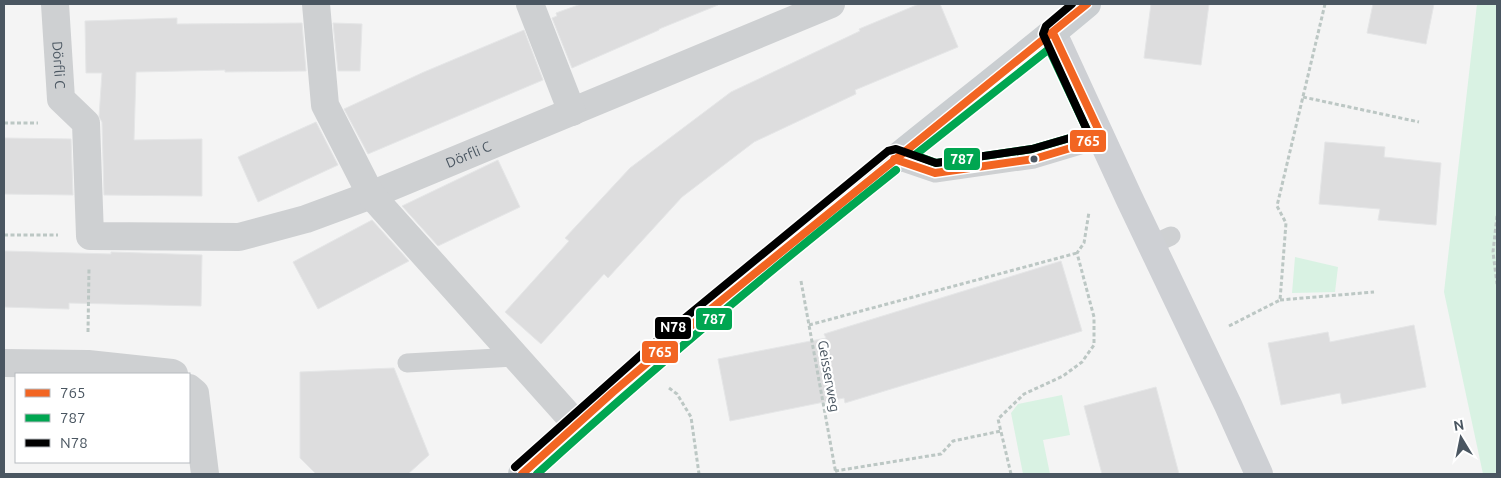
<svg xmlns="http://www.w3.org/2000/svg" width="1501" height="478" viewBox="0 0 1501 478" font-family="Ubuntu,sans-serif">
  <style>
    .green { fill: #d9f2e3 }
    .building { fill: #ddddde; stroke: #e5e6e7 }
    .lines { fill: none; stroke-linecap: round; stroke-linejoin: round }
    .path { stroke: #bcc7c4; stroke-width: 3; stroke-dasharray: 4 2.5; stroke-linecap: butt }
    .lane { stroke: #ced0d2; stroke-width: 19 }
    .street { stroke: #ced0d2; stroke-width: 28 }
    .secondary { stroke: #ced0d4; stroke-width: 28 }
    .primary { stroke: #caced1; stroke-width: 28 }
    .bus-1-casing { stroke: #fff; stroke-width: 11 }
    .bus-2-casing { stroke: #fff; stroke-width: 11 }
    .bus-3-casing { stroke: #fff; stroke-width: 11 }
    .bus-1 { stroke: #f26522; stroke-width: 8 }
    .bus-2 { stroke: #00a651; stroke-width: 8 }
    .bus-3 { stroke: #000; stroke-width: 8 }
    .bus-dot { fill: #4a5661; stroke: #fff; stroke-width: 2 }
    .labels { text-anchor: middle; dominant-baseline: central; stroke-width: 4.5; stroke-linejoin: round; paint-order: stroke }
    .street-label { font-size: 14px; fill: #4a5661; stroke: #fff }
    .line-badge { stroke: #fff; stroke-width: 2 }
    .badge-label { font-size: 14px; text-anchor: middle; font-weight: bold; fill: #fff }
  </style>
  <rect width="100%" height="100%" fill="#f4f4f4"/>
  <path class="green" d="M1477 4H1497V474H1483L1444 292Z
    M1295 257 1338 267 1335 292 1292 293Z
    M1062 395 1070 435 1043 440 1050 474H1023L1011 413 1018 404Z"/>
  <path class="building" d="M581 4H718V5L659 29V30L572 68 552 18 557 16 556 13Z
    M919 4H940L958 47 855 90 856 94 754 142 682 197 608 278 604 274 541 344 505 312 569 241 565 238 630 168 731 92 860 31 859 29Z
    M1151 4H1209L1201 65 1144 58Z
    M1373 4H1434L1426 44 1367 33Z
    M177 18V24L302 23 306 71 225 72V70L136 72 134 140 202 139V196L104 195 102 122 99 117 102 73H86L85 21Z
    M333 23 362 24 360 71H338Z
    M524 30 543 80 368 154 344 109 424 72Z
    M316 122 338 165 258 202 238 157Z
    M4 138 71 139 73 195 4 194Z
    M1325 142 1385 147 1384 157 1441 163 1436 225 1378 220 1380 209 1319 204Z
    M498 160 520 207 438 246 402 206Z
    M372 220 409 261 318 309 293 262Z
    M4 251 111 254V252L202 255 201 306 69 303V309L4 307Z
    M1061 261 1082 331 845 403 844 398 730 421 718 359 826 338 824 334Z
    M1414 325 1426 387 1342 404 1340 393 1281 405 1268 343 1328 332 1330 342Z
    M394 368 429 455 408 474H316L300 458V372Z
    M1156 387 1179 474H1102L1084 406Z"/>
  <g class="lines">
    <path class="path" d="M1303 97 1419 122
      M4 123H38
      M1497 216 1493 252 1497 284
      M4 235H58
      M801 281 836 474
      M1280 300 1374 292
      M809 325 1077 253
      M1229 326 1280 300 1286 223 1277 206 1325 4
      M88 332 89 268
      M669 388 677 394 691 417 699 474
      M835 471 941 454 953 441 1001 431
      M1011 474 998 419 1024 394 1063 376 1082 362 1094 345V317L1077 253 1084 243 1089 212"/>
    <path class="lane" d="M894 159 935 173 1034 159 1084 144 1100 133
      M1151 245 1171 236
      M407 363 516 357"/>
    <g class="street">
      <path id="s1" d="M55 4 61 99 86 123 90 236 239 237 306 219 371 195 831 4"/>
      <path d="M316 4 325 105 371 195 576 424"/>
      <path d="M530 4 572 112"/>
      <path d="M4 363 88 364 172 373 174 374"/>
      <path d="M189 388 195 393 205 474"/>
    </g>
    <path class="secondary" d="M1053 33 1129 198 1228 405 1259 474"/>
    <path class="primary" d="M522 474C641 363 768 260 895 159 959 107 1024 57 1087 4"/>
    <g class="bus-1-casing">
      <path id="bus-1" d="M894 159 935 173 1034 159 1084 144 1100 133 1053 33
        M522 474 613 392 706 313 1087 4"/>
    </g>
    <g class="bus-2-casing">
      <path id="bus-2" d="M1049 49 1087 130 1080 135 1032 149 936 163 915 155Z
        M537 474C653 368 773 268 896 170"/>
    </g>
    <g class="bus-3-casing">
      <path id="bus-3" d="M515 467 652 345 888 151 896 149 936 163 1032 149 1080 135 1087 130 1043 34 1046 26 1072 4"/>
    </g>
    <use href="#bus-1" class="bus-1"/>
    <use href="#bus-2" class="bus-2"/>
    <use href="#bus-3" class="bus-3"/>
  </g>
  <circle class="bus-dot" cx="1034" cy="159" r="4.5"/>
  <g class="labels">
    <g class="street-label">
      <text stroke="none"><textPath href="#s1" startOffset="61">Dörfli C</textPath></text>
      <text stroke="none"><textPath href="#s1" startOffset="636">Dörfli C</textPath></text>
      <text transform="translate(829 376) rotate(80)">Geisserweg</text>
    </g>
  </g>
  <g class="line-badge">
    <rect x="1069" y="129" width="38" height="24" rx="5" fill="#f26522"/>
    <rect x="943" y="147" width="38" height="24" rx="5" fill="#00a651"/>
    <rect x="695" y="307" width="38" height="24" rx="5" fill="#00a651"/>
    <rect x="654" y="316" width="38" height="24" rx="5" fill="#000"/>
    <rect x="641" y="340" width="38" height="24" rx="5" fill="#f26522"/>
  </g>
  <g class="badge-label">
    <text x="1088" y="146">765</text>
    <text x="962" y="164">787</text>
    <text x="714" y="324">787</text>
    <text x="673" y="332">N78</text>
    <text x="660" y="357">765</text>
  </g>
  <rect width="1501" height="478" fill="none" stroke="#4a5661" stroke-width="10"/>
  <rect x="15" y="373" width="175" height="90" fill="#ffffff" stroke="#b7bbc0"/>
  <rect x="25" y="389" width="25" height="8" fill="#f26522" stroke="#b7bbc0"/>
  <text x="60" y="398" font-size="15" fill="#4a5661">765</text>
  <rect x="25" y="414" width="25" height="8" fill="#00a651" stroke="#b7bbc0"/>
  <text x="60" y="423" font-size="15" fill="#4a5661">787</text>
  <rect x="25" y="439" width="25" height="8" fill="#000000" stroke="#b7bbc0"/>
  <text x="60" y="448" font-size="15" fill="#4a5661">N78</text>
  <g transform="translate(1461 438) rotate(350)" stroke="#ffffff" stroke-width="4" paint-order="stroke">
  <path d="M0-4L9 19L0 12L-9 19Z" fill="#4a5661"/>
  <text y="-8" font-size="14" font-weight="bold" text-anchor="middle" fill="#4a5661">N</text>
  </g>
</svg>
